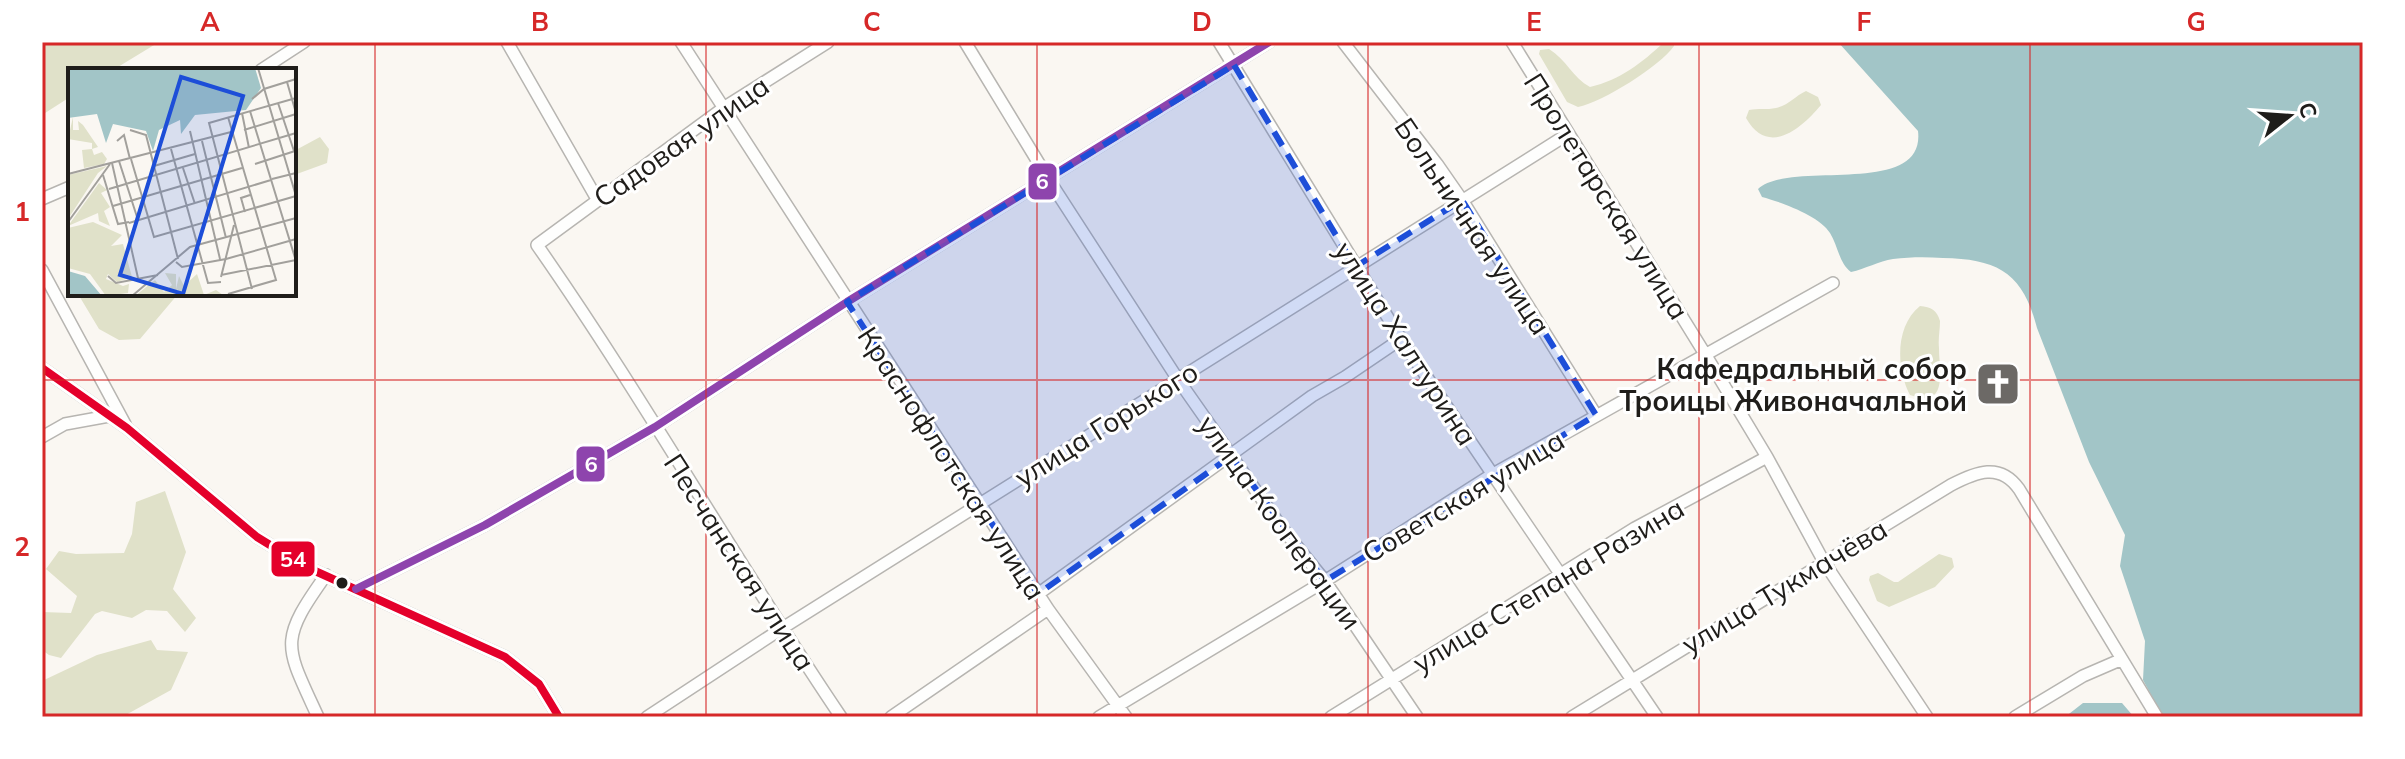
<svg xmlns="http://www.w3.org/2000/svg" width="2405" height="759" viewBox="0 0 2405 759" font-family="Mulish,sans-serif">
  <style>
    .green { fill: #e0e1c9 }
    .water { fill: #a2c5c7 }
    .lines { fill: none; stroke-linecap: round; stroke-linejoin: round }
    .minor-casing { stroke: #b7b5b1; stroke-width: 14 }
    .minor { stroke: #fefefd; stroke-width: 11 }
    .bus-1-casing { stroke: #fff; stroke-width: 14 }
    .bus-2-casing { stroke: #fff; stroke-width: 14 }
    .bus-1 { stroke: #e4002b; stroke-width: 8 }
    .bus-2 { stroke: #8e44ad; stroke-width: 8 }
    .marked { fill: #1d4ed8; fill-opacity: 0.2; stroke: #1d4ed8; stroke-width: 6; stroke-dasharray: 16 10; stroke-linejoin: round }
    .grid { fill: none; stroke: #d62828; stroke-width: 2; stroke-opacity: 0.55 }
    .bus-dot { fill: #1f1d1a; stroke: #fff; stroke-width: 3 }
    .labels { text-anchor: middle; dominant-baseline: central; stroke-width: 6; stroke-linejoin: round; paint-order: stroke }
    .street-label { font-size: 28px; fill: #1f1d1a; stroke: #fff }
    .poi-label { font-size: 28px; font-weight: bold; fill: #1f1d1a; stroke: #fff; text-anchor: end }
    .inset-road { fill: none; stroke: #a2a09c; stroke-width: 2 }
    .view { fill: #1d4ed8; fill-opacity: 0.15; stroke: #1d4ed8; stroke-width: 4 }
    .inset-edge { fill: none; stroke: #1f1d1a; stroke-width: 4 }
    .line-badge { stroke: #fff; stroke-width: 3 }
    .badge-label { font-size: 22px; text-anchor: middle; font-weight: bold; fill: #fff }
    .neatline { fill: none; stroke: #d62828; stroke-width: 3 }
    .grid-label { font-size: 26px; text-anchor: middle; font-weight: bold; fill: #d62828 }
  </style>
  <rect width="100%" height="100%" fill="#faf7f2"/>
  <path class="green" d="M42 42H159L113 70H70V97L42 115Z
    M1664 42H1674V46C1660 66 1603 102 1578 107L1567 102 1539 54 1540 50 1549 49C1566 59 1573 78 1590 87 1620 80 1642 63 1664 42Z
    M1806 91 1818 97 1821 105C1801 129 1768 157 1746 118L1749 110C1758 108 1767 110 1776 108 1789 105 1795 96 1806 91Z
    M320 137 329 149 327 163 294 175V151Z
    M78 294H178L140 339 119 340 99 329Z
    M1920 306C1931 307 1937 310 1940 321 1940 330 1938 339 1939 348 1939 371 1949 409 1910 395 1896 368 1895 326 1920 306Z
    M165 491 186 552 173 589 196 618 185 632 167 611 146 610 132 618 102 611 95 614 61 658 49 655 42 650V612L71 613 77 596 46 569 59 551 76 554 124 553 132 534 136 502Z
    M1939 554 1952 558 1954 567 1935 587 1889 607 1877 601 1869 580 1870 576 1878 573 1894 582H1898Z
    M151 640 157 650 188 652 171 690 122 717H42V681L97 655Z"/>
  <path class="water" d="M1838 42H2363V717H2163L2143 680 2145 641 2120 566 2125 535 2089 462 2037 328C2023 273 1998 259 1943 258 1926 257 1910 257 1893 259 1879 261 1865 269 1851 272 1839 263 1838 246 1830 233 1820 216 1781 202 1762 197L1758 189C1790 159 1926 199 1918 131Z
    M2083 703H2122L2134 717H2065Z"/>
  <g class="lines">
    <g class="minor-casing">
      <path id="minor" d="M507 42 597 199
        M681 42 1048 609 1126 717
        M828 42 725 107 537 245C644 398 736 562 841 717
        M965 42 1049 180 1177 378 1282 528 1325 581 1417 717
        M1219 42 1401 339 1657 717
        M1343 42 1437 164 1462 200 1596 415
        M1512 42 1705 354 1767 457 1824 562 1927 717
        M261 70 304 42
        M42 199 70 187
        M42 270 125 424
        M42 368 127 428 257 537 304 566 505 657 539 684 559 717
        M42 437 65 424 109 416
        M356 589 485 525 655 427 847 302 1269 42
        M1038 594 1312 396 1345 377 1401 339
        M318 717C285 645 278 642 326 575
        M647 717 781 629 1568 134
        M891 717 1048 609
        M1099 717 1325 581 1493 474 1833 283
        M1331 717 1635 528 1767 457
        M1572 717 1951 485C1976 472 2000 462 2019 489L2157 717
        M2015 717 2083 676 2120 660"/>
    </g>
    <use href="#minor" class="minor"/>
    <g class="bus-1-casing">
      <path id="bus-1" d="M42 368 127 428 257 537 304 566 505 657 539 684 559 717"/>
    </g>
    <g class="bus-2-casing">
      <path id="bus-2" d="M356 589 485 525 655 427 847 302 1269 42"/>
    </g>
    <use href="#bus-1" class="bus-1"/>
    <use href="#bus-2" class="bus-2"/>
  </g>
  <path class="marked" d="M1234 65 1355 267 1462 200 1596 415 1325 581 1231 456 1038 594 847 302Z"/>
  <path class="grid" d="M375 42V717M706 42V717M1037 42V717M1368 42V717M1699 42V717M2030 42V717M42 380H2363"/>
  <defs>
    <g id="church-square" transform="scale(2.3)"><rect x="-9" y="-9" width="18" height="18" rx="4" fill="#6c6966" stroke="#fff"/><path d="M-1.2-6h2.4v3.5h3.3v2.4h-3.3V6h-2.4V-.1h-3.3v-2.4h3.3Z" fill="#fff"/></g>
  </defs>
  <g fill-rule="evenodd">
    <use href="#church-square" x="1998" y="384"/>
  </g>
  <circle class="bus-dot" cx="342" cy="583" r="7"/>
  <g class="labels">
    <g class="street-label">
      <text transform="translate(681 141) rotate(-35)">Садовая улица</text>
      <text transform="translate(1607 196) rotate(58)">Пролетарская улица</text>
      <text transform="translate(1473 226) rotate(56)">Больничная улица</text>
      <text transform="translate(1406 343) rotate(57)">улица Халтурина</text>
      <text transform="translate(1106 424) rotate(-32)">улица Горького</text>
      <text transform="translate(952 463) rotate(57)">Краснофлотская улица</text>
      <text transform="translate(1463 496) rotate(-31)">Советская улица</text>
      <text transform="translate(1280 522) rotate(54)">улица Кооперации</text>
      <text transform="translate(740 562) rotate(57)">Песчанская улица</text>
      <text transform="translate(1548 585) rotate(-31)">улица Степана Разина</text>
      <text transform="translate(1784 586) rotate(-31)">улица Тукмачёва</text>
    </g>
    <g class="poi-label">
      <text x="1967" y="368">Кафедральный собор<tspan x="1967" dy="32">Троицы Живоначальной</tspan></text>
    </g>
  </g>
  <g transform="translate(68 68)">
    <rect width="228" height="228" fill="#faf7f2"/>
    <path d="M5 49V62H11L10 53 15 57 30 79 24 81 26 87 34 84 39 91 36 96 16 100 14 82 24 81V75L0 71ZM39 98 30 105 0 151V107ZM31 115 39 122 33 125 42 139 36 143 42 158 31 153 30 145 0 158ZM25 154 54 167 43 178 55 176 64 209 49 214 40 206 38 211 55 218 61 216 60 225 38 228 22 206 0 200V160ZM97 205 108 206V221L111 208 116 218 129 206 136 227 148 222 155 227 114 228 109 221V228H67L87 212 96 224 104 217Z" fill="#e0e1c9"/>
    <path d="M0 0H187L193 20 178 42 127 47 113 66 112 52 91 62 85 83 78 63 45 56 38 75 29 46 0 50ZM0 203 17 208 34 228H0Z" fill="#a2c5c7"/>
    <path class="inset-road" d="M190 0 201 37M219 14 228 45M184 31 196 21 228 11M210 35 226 83M201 37 228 128M182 43 228 193M174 45 181 80M160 49 208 212 160 226M62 62 78 67 110 191M176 62 228 46M122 63 152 191M49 73 56 67 62 91M134 73 158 170M103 81 140 215 153 214M63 91 86 169 228 128M51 93 70 152M44 95 70 210M187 96 227 83M86 98 127 86M115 100 127 136M0 106 163 64M35 107 50 156 61 154M204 111 228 105M41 121 228 65M45 138 174 100M177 144 173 130 182 127M0 154 42 96M61 155 203 112M108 194 114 199 158 191 228 171M153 207 228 192M40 208 48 215 90 207M153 209 166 157M184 221 141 55 228 30M64 228 122 179 228 150"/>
    <path class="view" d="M113 9 175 28 115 226 52 207Z"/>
    <rect width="228" height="228" class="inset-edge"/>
  </g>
  <g class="line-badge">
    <rect x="1027" y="162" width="31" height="39" rx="8" fill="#8e44ad"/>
    <rect x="575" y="445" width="31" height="38" rx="8" fill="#8e44ad"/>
    <rect x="270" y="540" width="46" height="38" rx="8" fill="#e4002b"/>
  </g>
  <g class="badge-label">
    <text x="1042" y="189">6</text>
    <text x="591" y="472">6</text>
    <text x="293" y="567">54</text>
  </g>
  <rect width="2405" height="759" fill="none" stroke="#ffffff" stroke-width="88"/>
  <g transform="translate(2289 116) rotate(73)" stroke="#ffffff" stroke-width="6" paint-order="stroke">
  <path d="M0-6L14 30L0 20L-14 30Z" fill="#1f1d1a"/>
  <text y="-12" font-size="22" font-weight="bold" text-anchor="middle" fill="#1f1d1a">С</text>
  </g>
  <rect x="44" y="44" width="2317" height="671" class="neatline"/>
  <g class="grid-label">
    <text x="210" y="31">A</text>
    <text x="540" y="31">B</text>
    <text x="872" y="31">C</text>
    <text x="1202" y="31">D</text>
    <text x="1534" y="31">E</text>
    <text x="1864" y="31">F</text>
    <text x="2196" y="31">G</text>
    <text x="22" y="221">1</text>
    <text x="22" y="556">2</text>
  </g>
</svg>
